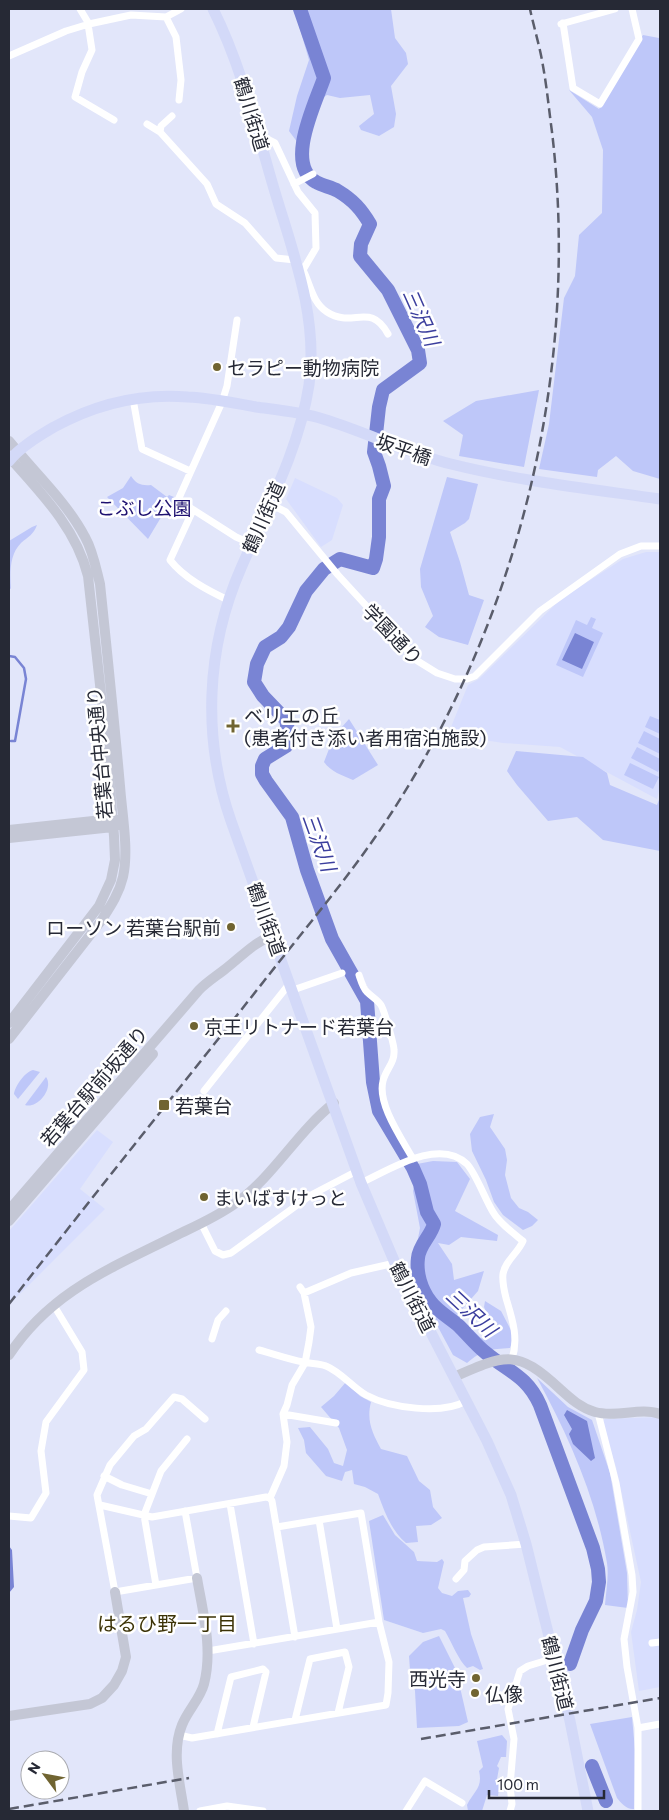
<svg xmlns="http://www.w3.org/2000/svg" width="669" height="1820" viewBox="0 0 669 1820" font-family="Commissioner,'Noto Sans JP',sans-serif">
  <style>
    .built { fill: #d8defe }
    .green { fill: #bec7f9 }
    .water { fill: #7984d4 }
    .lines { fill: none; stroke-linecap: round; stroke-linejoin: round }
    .stream { stroke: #7984d4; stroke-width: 2.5 }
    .river { stroke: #7984d4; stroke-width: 14 }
    .street { stroke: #fff; stroke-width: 7 }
    .secondary { stroke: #c4c7d5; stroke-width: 10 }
    .primary { stroke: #d3d9f8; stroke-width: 11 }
    .rail { stroke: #5a5d6b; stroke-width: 2.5; stroke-dasharray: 10 5; stroke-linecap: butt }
    .poi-dot { fill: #706431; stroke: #fff; stroke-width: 2 }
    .labels { text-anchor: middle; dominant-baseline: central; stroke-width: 5; stroke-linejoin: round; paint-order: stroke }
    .street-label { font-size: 19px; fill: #262935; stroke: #fff }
    .poi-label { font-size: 19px; fill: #262935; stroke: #fff; text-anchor: start }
    .park-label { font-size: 19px; fill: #1e1170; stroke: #fff }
    .water-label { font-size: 20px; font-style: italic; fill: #3c3f9e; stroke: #fff }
    .neighbourhood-label { font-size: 20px; fill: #3c3307; stroke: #fff }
  </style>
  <rect width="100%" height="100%" fill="#e2e6fa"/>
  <path class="built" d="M295 478 337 498 343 505 332 540 321 547 286 499Z
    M646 552H660V787L657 799 560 747 503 743 484 740 454 731 451 727 468 685 479 679 561 599 623 559Z
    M97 1130 113 1142 80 1189 105 1209 9 1305V1231Z
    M660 1417V1687L639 1691 631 1632 637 1610 641 1582 616 1467 602 1422 605 1419Z"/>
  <path class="green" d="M294 9H391L395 38 406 53 408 64 391 86 396 114 394 127 379 136 361 130 359 126 374 114 370 95 340 98 327 95 308 107 298 143 289 131 297 96 309 60Z
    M643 35 659 38 660 41V479L633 471 616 456 598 470 597 477 539 469 549 424 564 298 575 276 579 235 602 213 603 150 592 117 569 90 599 109Z
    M539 390 524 467 459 456 463 435 443 421 476 401Z
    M131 476C136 484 142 486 151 485L167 497 169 495 174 497V501L185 509 184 512 169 504 148 539 107 497 123 488Z
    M447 477 478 484 469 519 465 523 450 532 460 562 469 595 484 600 468 645 439 637 425 627 433 616 421 587 420 569Z
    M37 525C34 534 28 537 21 543 9 555 10 574 11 589L9 588V541L32 527Z
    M591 617 596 619 592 628 603 633 583 677 556 665 576 620 587 625Z
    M650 716 660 720V734L645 727Z
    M349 719 378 765 353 780C342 775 331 772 324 762L334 736Z
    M644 731 660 739V754L638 743Z
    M637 747 660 759V768L658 772 631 758Z
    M516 751 583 757 607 773 610 785 657 805 660 797V851L603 840 577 817 548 821 517 785 507 771Z
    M630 763 659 777 653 789 624 775Z
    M33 1070 40 1072 18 1099 14 1094C15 1086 25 1072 33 1070Z
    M46 1077C54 1088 38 1109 25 1105Z
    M494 1114 490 1127 505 1149 507 1160 505 1175 511 1198 519 1208 528 1212 538 1220 532 1226 523 1230 503 1215 494 1202 486 1180 472 1151 470 1134 480 1117Z
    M433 1161 457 1162 470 1179 455 1211 498 1235 497 1241 461 1237 449 1245 438 1243 452 1264 454 1280 484 1271 478 1291 457 1315 481 1338 495 1333 484 1307 485 1301 501 1311 514 1336 510 1348C491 1349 482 1350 467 1363L453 1355 438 1327 426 1296 411 1275 420 1228 413 1191 417 1164Z
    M537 1378 568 1407 592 1420 610 1473 627 1573 628 1608 605 1605C606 1591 609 1576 607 1563 596 1497 568 1435 537 1378Z
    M346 1382 360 1396 371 1402C366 1421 373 1434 381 1449L407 1456 419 1481 430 1490 433 1507 442 1518 431 1525 416 1526 418 1542 406 1543C391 1530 385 1513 378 1494L365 1487 354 1484 352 1470 345 1472 342 1481 326 1476 306 1453 304 1440 298 1428 310 1427 328 1449 334 1463 343 1466 347 1450 339 1428 321 1407 334 1396Z
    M383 1515 395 1535 414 1552 417 1561 437 1562 442 1559 444 1562 438 1588 442 1593 452 1596 458 1591 468 1590 471 1594 469 1597 463 1598 471 1634 483 1669 480 1670 473 1666 467 1668C459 1661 451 1641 445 1631L441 1629 423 1633 384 1620 369 1521Z
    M439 1636 456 1670 468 1722 459 1726 417 1728 415 1691 410 1670 409 1656 423 1642Z
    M632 1717 635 1750 634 1809C627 1810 621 1803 617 1798L590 1724Z
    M502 1735 507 1741 506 1757H501L497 1766 499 1768 497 1779 500 1780 498 1796 487 1795 482 1811H468L467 1805C474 1791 483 1788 479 1771L483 1767 477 1741Z"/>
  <path class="water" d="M575 633 594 642 582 669 562 660Z
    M567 1410 587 1421 595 1458 591 1461 573 1444 569 1434 572 1429 564 1415Z
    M9 1546 12 1550 14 1587 9 1593Z"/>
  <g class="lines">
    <path class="stream" d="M9 656 15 657 24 668 26 679 15 741H11"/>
    <path class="river" d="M300 9 324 78C316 102 284 165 316 182 323 186 331 187 338 191 353 200 361 209 370 224L361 244 360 256 388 290 418 350 420 363 383 390 379 407 374 452 379 466 384 486 379 499V537L376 559 373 568 340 559 324 569 306 591 289 627 281 637 265 647 257 664 254 682 263 696 286 720 290 740 286 746 265 759 262 766V774L266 781 292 817 307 870 332 939 367 1001 373 1082 379 1111 413 1168 420 1184 427 1212 434 1224C431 1236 419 1245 418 1258 416 1273 421 1289 430 1301 437 1311 450 1318 459 1326 468 1335 476 1345 486 1353 509 1372 527 1376 540 1405L593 1548 598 1569 599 1582 596 1601 582 1630 570 1664
      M592 1766 606 1801"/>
    <path class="street" d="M166 17 176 37 181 80 179 100
      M563 23 573 88 600 104 639 39 632 9
      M88 24 92 50 82 72 75 97 114 120
      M89 24 131 15 166 17 181 9
      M561 24 615 9
      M9 56 66 31 89 24 80 9
      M147 124 160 132 207 184 216 204 245 223 276 258 295 260C298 264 302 268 304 272 311 287 313 303 327 312 353 329 370 301 388 334
      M160 132 161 126 172 116
      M259 135 275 143 298 192 315 213 316 248 303 270
      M294 184 313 174
      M237 320 227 386 222 402 178 500 236 537 252 544
      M133 399 142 449 190 471
      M270 504 286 512 338 575 416 660 437 673 455 679H467L475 676 540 611 620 554 641 546H660
      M193 510 170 560C184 578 207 590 228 600
      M359 975C361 981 363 988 367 992 372 997 378 1000 381 1005 384 1010 394 1044 394 1050 395 1063 386 1069 383 1081 377 1104 402 1139 413 1159
      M293 990 342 973
      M204 1091 290 983
      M361 1183C389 1170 439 1137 467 1164 475 1172 486 1201 493 1212 499 1223 513 1233 523 1241 518 1253 505 1261 503 1274 502 1282 504 1290 506 1298 512 1318 519 1338 512 1359
      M201 1223 215 1251 223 1255 231 1253 311 1195 357 1171
      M300 1287 304 1293 351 1273 395 1263
      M212 1339 218 1320 226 1311
      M259 1350C274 1354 288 1359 303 1362 311 1364 319 1363 326 1366 341 1372 352 1387 366 1395 390 1408 442 1415 466 1401
      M598 1413 616 1483 632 1575 633 1592 624 1639 627 1667 638 1728
      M283 1414 336 1423
      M104 1476 122 1485 152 1494
      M270 1498 284 1466 287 1442 283 1414 287 1405 292 1385 305 1363 309 1342 311 1327 304 1293
      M230 1504 254 1644
      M100 1505 152 1517 266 1497 270 1498 272 1501 295 1637
      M185 1511 197 1578 115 1592 97 1495 110 1465 134 1436 146 1429 174 1397 182 1399 205 1419
      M9 1516 31 1518 46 1493 41 1451 46 1422 84 1370 82 1352 53 1304
      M319 1520 337 1629
      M456 1579 464 1570 465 1561 477 1550 484 1547 526 1544
      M156 1585 144 1515 161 1471 187 1439
      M652 1643 660 1642
      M208 1651 379 1622
      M295 1720 310 1659 345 1652 349 1667 338 1713
      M217 1734 231 1677 263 1669 266 1672 253 1727
      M179 1735 192 1738 386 1705 388 1693 389 1662 379 1622 361 1513 277 1527
      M200 1811 227 1806 263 1811
      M406 1811 425 1781 462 1803
      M510 1811 512 1804 510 1786 514 1739 508 1709 520 1671 528 1666 554 1658
      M638 1811V1728L660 1724"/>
    <path class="secondary" d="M9 441C34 472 66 501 85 537 93 551 96 568 100 584 107 651 114 718 120 786 122 814 129 850 123 877 119 894 110 907 101 921L9 1039
      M9 457C41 493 76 528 88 576L106 739 114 836 115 860 111 880 99 906 9 1023
      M9 830 112 819 117 820
      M9 838 113 827 118 825
      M9 1210 199 990C207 982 215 977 224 970 241 957 253 943 273 935
      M9 1221 153 1054
      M9 1355C52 1290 112 1268 179 1234 198 1225 218 1216 236 1203 274 1176 297 1132 334 1103
      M454 1377C506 1354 517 1349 560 1389 571 1399 581 1408 595 1412 616 1418 640 1407 660 1414
      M9 1716 90 1704 102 1698 114 1685 122 1671 126 1657 115 1592
      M184 1811C180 1783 171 1752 182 1725 188 1710 200 1699 204 1684 213 1649 203 1613 197 1578"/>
    <path class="primary" d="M213 9C240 63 255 123 272 182 291 248 319 315 309 385 299 450 267 508 241 568 206 648 202 738 231 821L361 1183 395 1263 487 1441 511 1495 526 1544 570 1721 588 1811
      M9 461C20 447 39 436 54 427 96 404 141 393 188 397 211 398 234 403 256 407 278 410 301 412 323 419 366 432 407 453 451 464 519 481 591 489 660 499"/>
    <path class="rail" d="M9 1304C93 1196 179 1089 264 981 307 926 354 871 392 812 521 613 580 367 552 132 549 110 547 88 543 66 540 47 534 28 530 9
      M421 1739 660 1698
      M9 1809 189 1778"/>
  </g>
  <g class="poi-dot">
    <circle cx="217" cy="367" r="5"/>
    <path d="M230.5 718.5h5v5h5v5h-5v5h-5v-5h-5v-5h5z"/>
    <circle cx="231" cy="927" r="5"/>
    <circle cx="194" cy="1026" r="5"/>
    <rect x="158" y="1099" width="12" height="12" rx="2.5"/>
    <circle cx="204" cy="1197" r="5"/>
    <circle cx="476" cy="1678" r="5"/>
    <circle cx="475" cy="1693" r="5"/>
  </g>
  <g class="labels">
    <g class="street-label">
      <text transform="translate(252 114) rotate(73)">鶴川街道</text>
      <text transform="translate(404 449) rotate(19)">坂平橋</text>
      <text transform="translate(263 517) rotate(-66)">鶴川街道</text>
      <text transform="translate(393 634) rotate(46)">学園通り</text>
      <text transform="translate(99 753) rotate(-95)">若葉台中央通り</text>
      <text transform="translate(267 919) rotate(70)">鶴川街道</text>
      <text transform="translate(94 1086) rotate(-49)">若葉台駅前坂通り</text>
      <text transform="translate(413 1297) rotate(63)">鶴川街道</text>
      <text transform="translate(558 1673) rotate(76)">鶴川街道</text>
    </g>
    <g class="poi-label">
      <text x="227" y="367">セラピー動物病院</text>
      <text x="244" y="715">ベリエの丘<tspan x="244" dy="22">(患者付き添い者用宿泊施設)</tspan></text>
      <text x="221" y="927" text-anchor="end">ローソン 若葉台駅前</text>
      <text x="204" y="1026">京王リトナード若葉台</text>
      <text x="175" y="1105">若葉台</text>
      <text x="214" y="1197">まいばすけっと</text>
      <text x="466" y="1678" text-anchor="end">西光寺</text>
      <text x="485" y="1693">仏像</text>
    </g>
    <g class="park-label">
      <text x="144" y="507">こぶし公園</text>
    </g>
    <g class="water-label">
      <text transform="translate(422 317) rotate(66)">三沢川</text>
      <text transform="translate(320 842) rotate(70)">三沢川</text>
      <text transform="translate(472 1312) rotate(43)">三沢川</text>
    </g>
    <g class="neighbourhood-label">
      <text x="167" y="1623">はるひ野一丁目</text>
    </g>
  </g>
  <rect width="669" height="1820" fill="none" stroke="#262935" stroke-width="20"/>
  <g transform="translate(45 1775) rotate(302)"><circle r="24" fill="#ffffff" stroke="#a8a9ae"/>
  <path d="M0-4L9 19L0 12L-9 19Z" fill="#706431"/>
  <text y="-8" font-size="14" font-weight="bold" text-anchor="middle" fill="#262935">N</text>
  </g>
  <path d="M489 1790v8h115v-8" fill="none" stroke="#262935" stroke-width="2.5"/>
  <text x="497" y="1790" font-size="15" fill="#262935" stroke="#ffffff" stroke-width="4" paint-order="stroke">100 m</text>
</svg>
